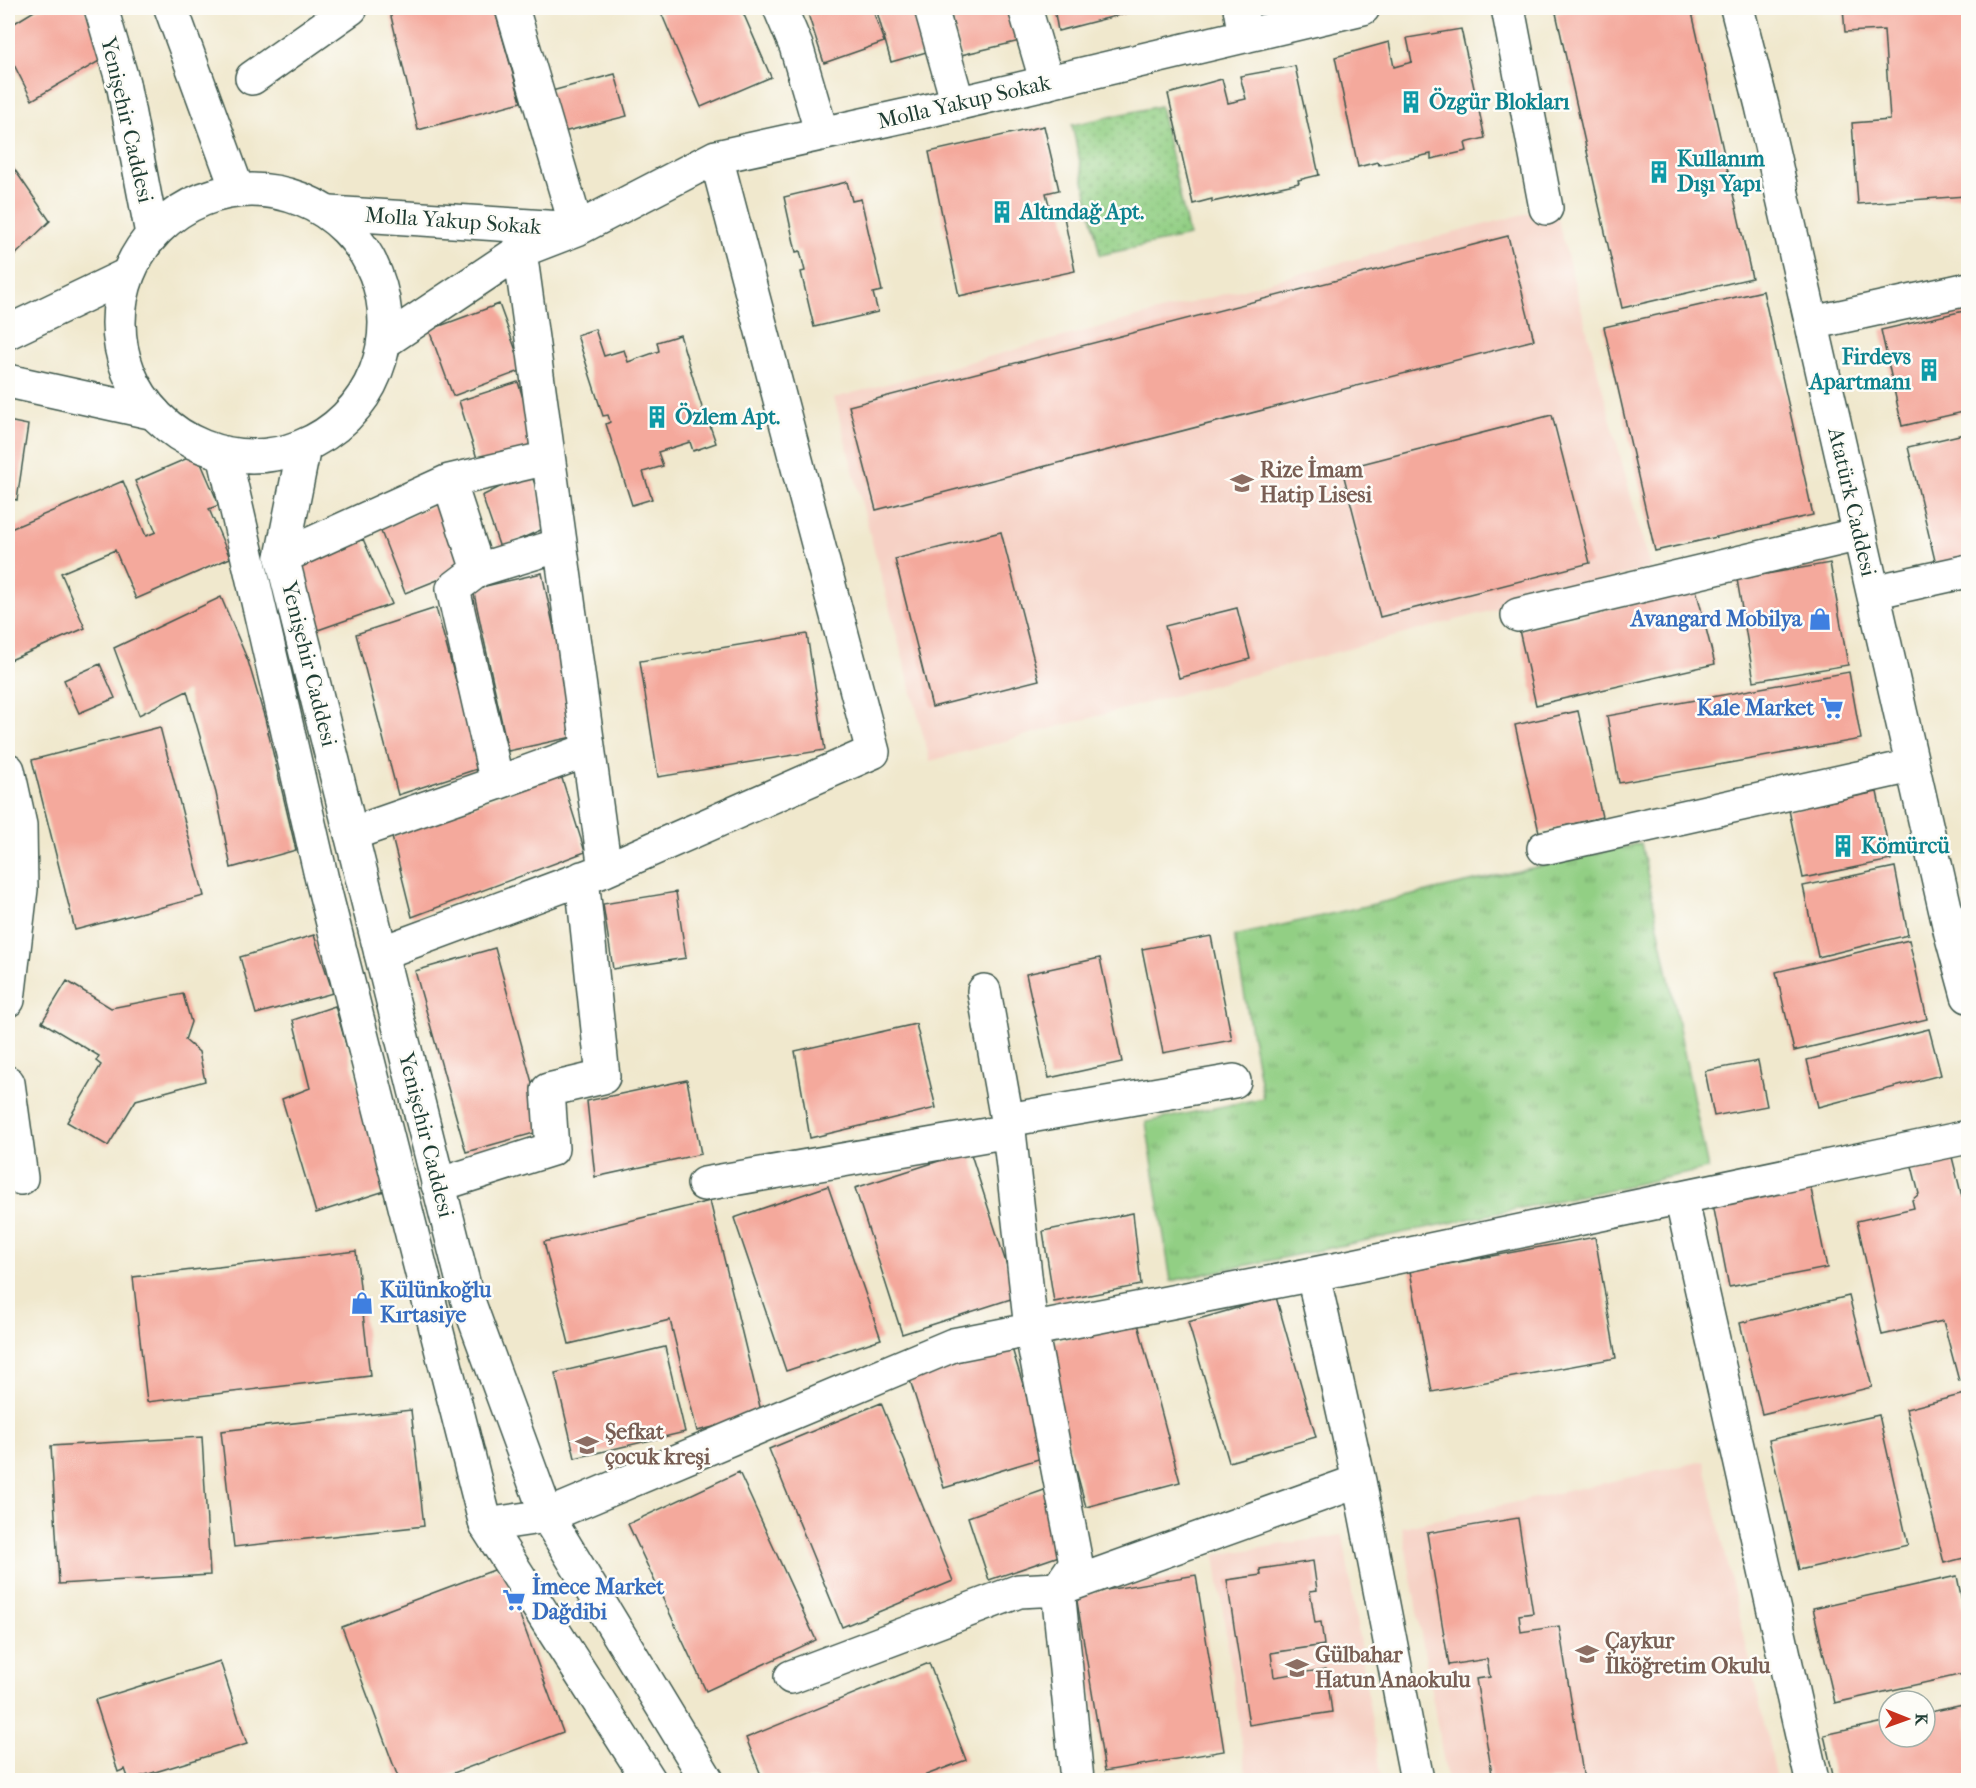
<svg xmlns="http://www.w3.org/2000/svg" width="1976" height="1788" viewBox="0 0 1976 1788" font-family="'IM FELL French Canon',serif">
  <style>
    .built { fill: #f6d1c5 }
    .grass { fill: url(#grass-tufts); stroke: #58865c; stroke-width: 1.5 }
    .park { fill: url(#park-dots); stroke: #58865c; stroke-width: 1.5 }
    .building { fill: #f4a99c }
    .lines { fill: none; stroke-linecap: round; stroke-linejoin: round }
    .street-casing { stroke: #3e574b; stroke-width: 36 }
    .primary-casing { stroke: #3e574b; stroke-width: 36 }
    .street { stroke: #fff; stroke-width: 33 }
    .primary { stroke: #fff; stroke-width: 33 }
    .labels { text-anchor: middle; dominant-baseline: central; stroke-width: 5; stroke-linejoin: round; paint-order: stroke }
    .street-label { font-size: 22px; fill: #1f3d34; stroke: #fdfcf7 }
    .culture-label { font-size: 22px; font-weight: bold; fill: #0d838f; stroke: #fdfcf7; text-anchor: start }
    .education-label { font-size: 22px; font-weight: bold; fill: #785e54; stroke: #fdfcf7; text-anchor: start }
    .shop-label { font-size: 22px; font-weight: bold; fill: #366cbe; stroke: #fdfcf7; text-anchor: end }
  </style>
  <defs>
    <pattern id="grass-tufts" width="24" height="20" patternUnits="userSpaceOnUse" patternTransform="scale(1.5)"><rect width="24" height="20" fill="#92cf84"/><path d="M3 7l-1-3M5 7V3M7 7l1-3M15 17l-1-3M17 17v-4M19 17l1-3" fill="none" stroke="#77a96d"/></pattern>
    <pattern id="park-dots" width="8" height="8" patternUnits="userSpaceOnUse" patternTransform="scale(1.5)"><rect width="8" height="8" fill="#92cf84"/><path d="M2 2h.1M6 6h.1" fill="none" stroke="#77a96d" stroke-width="1.8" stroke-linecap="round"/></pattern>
  </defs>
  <rect width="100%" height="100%" fill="#fdfcf7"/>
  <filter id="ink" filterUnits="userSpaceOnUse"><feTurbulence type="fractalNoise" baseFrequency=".0167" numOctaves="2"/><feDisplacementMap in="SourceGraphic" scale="12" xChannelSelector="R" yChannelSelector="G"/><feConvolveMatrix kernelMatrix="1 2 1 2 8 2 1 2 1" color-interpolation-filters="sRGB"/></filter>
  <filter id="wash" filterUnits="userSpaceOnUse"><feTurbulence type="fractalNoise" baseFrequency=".008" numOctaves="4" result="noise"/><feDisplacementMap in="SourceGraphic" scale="24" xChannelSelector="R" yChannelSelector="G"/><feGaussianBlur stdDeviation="1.35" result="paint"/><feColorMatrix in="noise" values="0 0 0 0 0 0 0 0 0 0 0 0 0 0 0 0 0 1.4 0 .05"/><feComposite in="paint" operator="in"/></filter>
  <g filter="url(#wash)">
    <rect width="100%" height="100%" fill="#f0e8cd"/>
    <path class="built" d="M1554 206 1650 568 930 761 834 398Z
      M1704 1461 1777 1780H1447L1402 1527Z
      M1343 1535 1381 1780H1247L1215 1555Z"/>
    <path class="grass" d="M1641 843 1708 1169 1171 1281 1146 1122 1263 1098 1234 936Z"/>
    <path class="park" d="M1160 106 1189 236 1100 255 1072 125Z"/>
    <g id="blocks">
      <path class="building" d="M39 8H84L108 56 32 100 8 53V27Z
        M389 8H494L521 102 418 130Z
        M665 8H741L771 77 701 107 660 10Z
        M806 8H872L884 42 824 63Z
        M876 8H918L930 51 891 62Z
        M949 8H1012L1020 41 961 55Z
        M1054 8H1146L1058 31Z
        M1582 8H1691L1752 278 1622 308 1556 13Z
        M1843 8H1968V222L1965 196 1858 204 1852 123 1890 120 1884 30 1845 32Z
        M1461 29 1485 138 1465 143 1467 151 1431 159V154L1379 165 1378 162 1358 167 1335 57 1389 42 1394 67 1412 62 1407 38Z
        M1295 66 1319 175 1298 180 1299 183 1212 202V199L1193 204 1168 94 1222 79 1228 103 1246 99 1240 76Z
        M615 74 627 116 559 133 548 92Z
        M1044 126 1059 190 1046 193 1050 209 1062 207 1075 271 959 296 929 152Z
        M8 160 50 221 8 262Z
        M847 182 852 201 861 199 882 291 873 293 878 312 814 327 801 272 805 271 800 251 796 252 784 197Z
        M1508 236 1534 340 876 510 849 406Z
        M1763 291 1813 515 1655 551 1604 327Z
        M499 304 523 370 453 396 429 330Z
        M1968 310V411L1902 426 1881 330Z
        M595 329 604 356 624 350 628 362 659 351 657 342 680 335 707 424 709 423 716 443 693 451 690 442 658 452 663 466 643 472 652 499 632 505 606 424 610 422 609 418 608 415 603 416 577 335Z
        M518 382 539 450 480 468 459 401Z
        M1552 415 1590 563 1380 617 1342 469Z
        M8 421 28 425 17 500 8 498Z
        M1968 433V562L1937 569 1908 447Z
        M197 454 219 505 209 509 230 558 136 599 115 550 61 573 85 628 8 661V530L123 481 146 536 156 532 135 481Z
        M530 472 552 525 500 548 482 496Z
        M442 502 465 569 405 593 380 529Z
        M1001 532 1039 680 932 707 895 559Z
        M363 539 392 604 318 630 297 566Z
        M1830 563 1848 665 1754 681 1737 579Z
        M542 573 577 736 508 751 473 589Z
        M1696 589 1715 664 1536 705 1519 630Z
        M221 597 248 661 265 719 296 850 231 868 216 793 187 691 139 715 114 648Z
        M436 608 480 768 398 795 356 634Z
        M1237 608 1250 659 1179 678 1165 626Z
        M807 634 825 750 658 777 640 661Z
        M100 664 115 698 79 713 64 680Z
        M1849 672 1861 739 1619 783 1607 716Z
        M1578 711 1602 817 1539 832 1515 725Z
        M160 727 204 896 75 930 32 760Z
        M560 772 585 852 412 917 392 837Z
        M1877 792 1891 860 1803 878 1789 810Z
        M1895 867 1908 935 1818 957 1803 886Z
        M676 892 686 958 613 969 603 904Z
        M314 935 333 993 256 1014 240 957Z
        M1211 936 1232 1040 1163 1053 1142 949Z
        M1909 940 1927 1019 1794 1051 1776 972Z
        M495 948 545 1130 466 1152 415 971Z
        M1100 958 1122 1062 1049 1078 1026 974Z
        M67 981 111 1008 183 994 191 1022 185 1040 199 1052 205 1081 136 1100 108 1146 67 1122 101 1065 96 1061 99 1056 42 1022Z
        M335 1006 388 1190 316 1213 282 1099 310 1088 293 1020Z
        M916 1024 936 1108 810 1138 795 1051Z
        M1929 1029 1941 1075 1818 1107 1807 1060Z
        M1758 1061 1767 1106 1714 1116 1705 1071Z
        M687 1080 701 1154 595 1177 587 1101Z
        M1950 1149 1962 1197 1968 1196V1378L1959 1381 1943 1321 1882 1335 1857 1221 1914 1208 1912 1200 1919 1194 1910 1158Z
        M970 1151 1017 1297 902 1334 855 1188Z
        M1809 1179 1827 1268 1729 1287 1712 1199Z
        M828 1186 881 1339 786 1371 734 1218Z
        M710 1201 762 1415 697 1431 670 1320 569 1344 544 1242Z
        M1133 1213 1141 1285 1054 1302 1043 1231Z
        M1595 1237 1616 1358 1432 1392 1410 1271Z
        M356 1251 370 1376 147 1402 133 1277Z
        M1849 1296 1872 1387 1762 1414 1740 1323Z
        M1276 1297 1316 1437 1229 1462 1188 1322Z
        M1137 1320 1180 1482 1086 1507 1043 1345Z
        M1011 1345 1045 1457 944 1488 909 1377Z
        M665 1347 685 1432 575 1458 555 1373Z
        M1968 1393V1557L1944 1563 1906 1409Z
        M881 1403 953 1581 842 1627 769 1449Z
        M411 1410 424 1526 234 1547 221 1431Z
        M1879 1415 1908 1545 1799 1570 1769 1440Z
        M202 1437 210 1575 59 1584 51 1446Z
        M739 1472 816 1640 706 1691 628 1524Z
        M1047 1489 1068 1553 989 1580 968 1517Z
        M1518 1518 1533 1613 1519 1615 1521 1632 1559 1626 1584 1780H1493L1476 1679 1490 1677 1487 1659 1449 1665 1427 1533Z
        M1313 1561 1317 1590 1310 1591 1311 1597 1315 1623 1321 1622 1324 1645 1271 1653 1274 1677 1326 1669 1332 1712 1249 1725 1227 1580 1261 1575 1260 1569Z
        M502 1567 563 1732 435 1780H399L342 1627Z
        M1196 1575 1224 1751 1105 1771 1076 1595Z
        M1957 1576 1968 1630V1673L1835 1703 1813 1608Z
        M220 1661 247 1744 129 1780 125 1769 118 1772 95 1700Z
        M929 1663 966 1760 913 1780H763L746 1738Z
        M1968 1704V1780H1834L1824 1735 1889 1721V1737H1925V1713Z"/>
    </g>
  </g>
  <g filter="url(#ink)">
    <use href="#blocks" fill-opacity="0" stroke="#3e574b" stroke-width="1.5"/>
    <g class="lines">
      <g class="street-casing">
        <path id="street" d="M780 8 796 46 822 134
          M931 8 958 104
          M1025 8 1047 83
          M1240 8 1245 36
          M1508 8 1546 208
          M1737 8 1762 106 1951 934 1968 996
          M252 78 351 8
          M330 213 577 229 512 8
          M1812 323 1968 289
          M8 332 127 275
          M384 342 520 251 577 229 716 157 926 111 1363 8
          M8 381 154 413
          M548 458 449 481 478 570 560 545
          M282 557 449 481
          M478 570 453 589 497 783 588 750
          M1873 592 1968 571
          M1518 615 1860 534
          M8 770 20 825 21 889 8 1000
          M351 834 497 783
          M1544 848 1912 766
          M605 870 873 752 716 157
          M381 953 605 870 520 251
          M984 991 1009 1131 1031 1329 1076 1563 1058 1589 1077 1780
          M8 1083 21 1178
          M1007 1120 1234 1081
          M704 1184 1009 1131
          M438 1185 552 1149 548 1090 603 1077 582 878
          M1681 1197 1812 1780
          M1313 1275 1359 1481 1417 1780
          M486 1525 547 1516 953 1345 1344 1268 1968 1137
          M791 1677 1019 1591 1058 1589 1359 1481"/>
      </g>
      <g class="primary-casing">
        <path id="primary" d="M101 8 123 83 152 234
          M171 8 237 189
          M119 323a133 133 0 1 1 266 0a133 133 0 1 1-266 0Z
          M304 447 282 557 467 1298 547 1516 707 1780
          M224 454 322 880 486 1525 649 1780"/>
      </g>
      <use href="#street" class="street"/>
      <use href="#primary" class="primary"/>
    </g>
  </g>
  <defs>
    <g id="building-bare" transform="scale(1.8)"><path d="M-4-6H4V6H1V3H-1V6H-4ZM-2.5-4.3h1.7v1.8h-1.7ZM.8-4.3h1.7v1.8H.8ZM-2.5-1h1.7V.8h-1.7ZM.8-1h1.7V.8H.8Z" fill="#0f9aa8" stroke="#fdfcf7" stroke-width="2.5" paint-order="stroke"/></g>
    <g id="school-bare" transform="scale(1.8)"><path d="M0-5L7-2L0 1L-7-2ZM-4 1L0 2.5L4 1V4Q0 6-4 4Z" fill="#8d6e63" stroke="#fdfcf7" stroke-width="2.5" paint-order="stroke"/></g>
    <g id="shop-bare" transform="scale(1.8)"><path d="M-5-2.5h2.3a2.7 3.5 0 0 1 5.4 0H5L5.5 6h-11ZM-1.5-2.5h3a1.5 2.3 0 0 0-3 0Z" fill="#3f7fe0" stroke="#fdfcf7" stroke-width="2.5" paint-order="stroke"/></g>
    <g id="supermarket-bare" transform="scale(1.8)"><path d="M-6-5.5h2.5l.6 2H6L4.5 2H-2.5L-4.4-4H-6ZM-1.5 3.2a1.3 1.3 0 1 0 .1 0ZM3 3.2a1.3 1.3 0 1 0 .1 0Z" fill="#3f7fe0" stroke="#fdfcf7" stroke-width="2.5" paint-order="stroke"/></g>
  </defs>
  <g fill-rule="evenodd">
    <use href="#building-bare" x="1411" y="102"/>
    <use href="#building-bare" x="1659" y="172"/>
    <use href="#building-bare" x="1002" y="212"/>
    <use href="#building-bare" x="1929" y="370"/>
    <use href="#building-bare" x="657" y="417"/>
    <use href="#school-bare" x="1242" y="483"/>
    <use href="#shop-bare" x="1820" y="619"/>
    <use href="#supermarket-bare" x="1832" y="708"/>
    <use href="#building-bare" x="1843" y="846"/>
    <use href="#shop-bare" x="362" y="1303"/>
    <use href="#school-bare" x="587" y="1445"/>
    <use href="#supermarket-bare" x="514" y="1600"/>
    <use href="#school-bare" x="1587" y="1654"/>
    <use href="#school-bare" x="1297" y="1668"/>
  </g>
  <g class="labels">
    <g class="street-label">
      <text transform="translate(964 102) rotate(-13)">Molla Yakup Sokak</text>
      <text transform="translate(127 120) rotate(77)">Yenişehir Caddesi</text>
      <text transform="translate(453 221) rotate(4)">Molla Yakup Sokak</text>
      <text transform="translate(1852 502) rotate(77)">Atatürk Caddesi</text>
      <text transform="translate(309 664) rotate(76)">Yenişehir Caddesi</text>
      <text transform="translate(426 1135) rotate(76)">Yenişehir Caddesi</text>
    </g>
    <g class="culture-label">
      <text x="1429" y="102">Özgür Blokları</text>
      <text x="1677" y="159">Kullanım<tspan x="1677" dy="25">Dışı Yapı</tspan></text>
      <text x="1020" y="212">Altındağ Apt.</text>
      <text x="1911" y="357" text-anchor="end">Firdevs<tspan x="1911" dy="25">Apartmanı</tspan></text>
      <text x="675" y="417">Özlem Apt.</text>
      <text x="1861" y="846">Kömürcü</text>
    </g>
    <g class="education-label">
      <text x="1260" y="470">Rize İmam<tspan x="1260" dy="25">Hatip Lisesi</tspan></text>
      <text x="605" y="1432">Şefkat<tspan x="605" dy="25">çocuk kreşi</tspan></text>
      <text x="1605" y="1641">Çaykur<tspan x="1605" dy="25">İlköğretim Okulu</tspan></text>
      <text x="1315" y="1655">Gülbahar<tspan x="1315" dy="25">Hatun Anaokulu</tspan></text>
    </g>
    <g class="shop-label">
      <text x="1802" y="619">Avangard Mobilya</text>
      <text x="1814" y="708">Kale Market</text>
      <text x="380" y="1290" text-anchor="start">Külünkoğlu<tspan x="380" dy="25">Kırtasiye</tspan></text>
      <text x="532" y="1587" text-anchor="start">İmece Market<tspan x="532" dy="25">Dağdibi</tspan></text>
    </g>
  </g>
  <rect width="1976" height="1788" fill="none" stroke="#fdfcf7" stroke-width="30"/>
  <g transform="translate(1907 1719) rotate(91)"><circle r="28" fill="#fdfcf7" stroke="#a4b0a9" stroke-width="1.5"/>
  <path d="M0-4.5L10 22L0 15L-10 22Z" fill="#c8321e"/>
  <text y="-9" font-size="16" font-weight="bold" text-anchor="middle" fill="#1f3d34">K</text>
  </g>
</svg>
